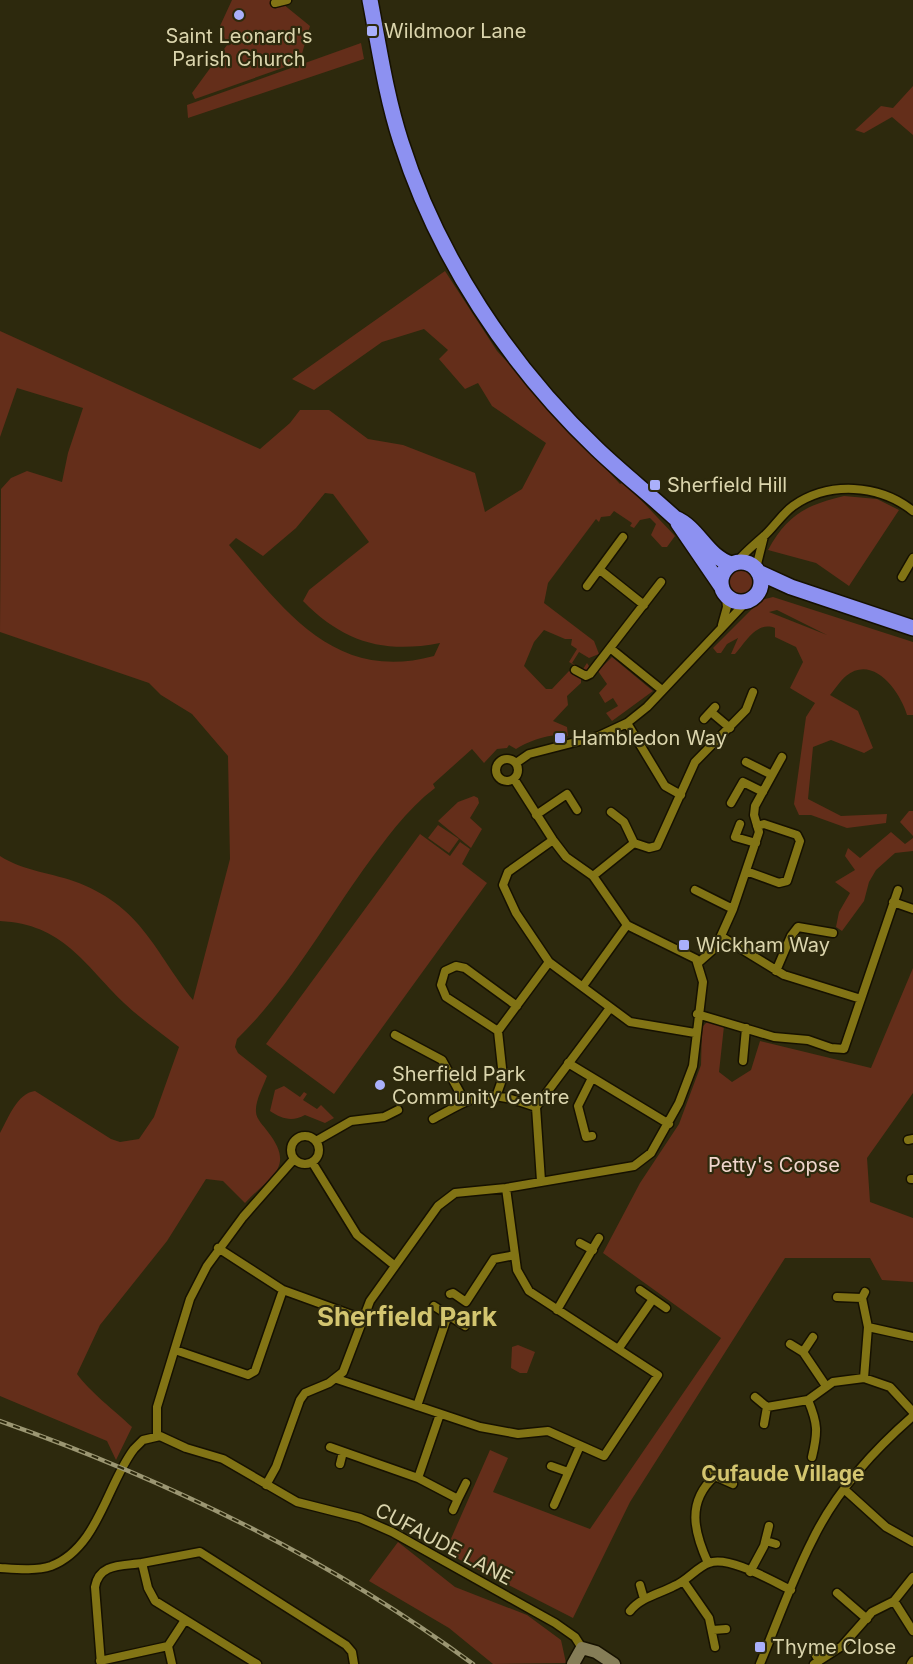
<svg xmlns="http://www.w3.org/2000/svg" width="913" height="1664" viewBox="0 0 913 1664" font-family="Inter,sans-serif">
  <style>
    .green { fill: #642e1a; fill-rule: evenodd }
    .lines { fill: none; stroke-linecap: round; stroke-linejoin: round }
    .street-casing { stroke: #161100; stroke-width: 11 }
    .secondary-casing { stroke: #161100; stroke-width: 15 }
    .highway-casing { stroke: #161100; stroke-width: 18 }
    .street { stroke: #827415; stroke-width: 8 }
    .secondary { stroke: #857d57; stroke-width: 12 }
    .highway { stroke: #8d91f1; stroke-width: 15 }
    .rail-casing { stroke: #9b9672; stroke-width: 4.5 }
    .rail { stroke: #2d290d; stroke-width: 2; stroke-dasharray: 7; stroke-linecap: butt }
    .poi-dot { fill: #aab0fb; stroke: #2d290d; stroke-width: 2 }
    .labels { text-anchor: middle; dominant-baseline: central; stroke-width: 4.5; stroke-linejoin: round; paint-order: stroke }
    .poi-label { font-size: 20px; fill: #dbd5ad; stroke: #2d290d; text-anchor: start }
    .park-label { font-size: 20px; fill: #f0d6cd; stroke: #2d290d }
    .street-label { font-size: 20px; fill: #dbd5ad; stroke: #2d290d }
    .neighbourhood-label { font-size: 21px; font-weight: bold; fill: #d3c56f; stroke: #2d290d }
    .district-label { font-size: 26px; font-weight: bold; fill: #d3c56f; stroke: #2d290d }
  </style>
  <rect width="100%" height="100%" fill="#2d290d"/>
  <path class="green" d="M232 0H278L310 26 301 57 291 65 195 99 192 93 227 45 220 26Z
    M361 43 364 59 188 118 187 105Z
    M913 86V135L892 117 864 133 855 130 881 106 893 108Z
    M445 271 497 351 620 484 624 482 675 536 667 547H662L651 535 656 524 650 518 640 520 634 528 630 526 632 523 614 511 610 516 601 517 599 522 596 519 548 583 544 603 594 641 599 654 589 658 579 652 572 663 583 669 587 663 589 666 586 672 569 662 577 649 571 645 572 639H565L544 630 534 642 524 666 546 689H552L569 671 581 677V683L567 696 568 705 553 721 567 727 568 736C553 732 528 741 516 749L509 745 507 748 497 749 484 763 472 749 433 784 435 788C406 810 385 840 363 870 324 925 286 992 237 1039L235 1047 238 1053 267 1076C263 1087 255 1101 256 1112 256 1119 264 1126 268 1132 296 1168 270 1176 245 1203L223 1181 206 1179 167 1241 100 1325 77 1374C89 1391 115 1411 132 1427L116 1460 107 1441 0 1396V1133C8 1119 17 1093 35 1091L111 1139 120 1142 139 1139 154 1117 179 1047C161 1033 141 1019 124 1003 84 964 63 924 0 921V856C23 871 53 873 79 883 143 909 154 951 193 1000L230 859 228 756 192 714 161 695 149 683 0 632 1 489 11 478 27 471 62 482 68 453 83 408 17 388 0 437V331L260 449 290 423 300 410H329L368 439 403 445 475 473 485 512 522 489 546 443 492 406 478 383 465 389 439 359 448 350 424 329 382 342 314 390 292 379ZM325 493 333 494 369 542 309 590 303 601C343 642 384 654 440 643L434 656C335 683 285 611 229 545L236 538 263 556 296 528Z
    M844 496 877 499 899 510 849 586 816 563 768 550C787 515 806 505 844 496Z
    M726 582a14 14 0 1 1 28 0a14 14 0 1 1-28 0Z
    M773 597 913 642V715H907C900 691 873 654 846 676 840 681 835 689 830 695L858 711 873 748 864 753 831 740 813 747 808 799 841 816 887 814 886 823 847 828 811 815H799L794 804 806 717 815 703 790 688 803 662 796 647 775 637V628C756 621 746 642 735 654H731L738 638 727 644 721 653H717L713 648 761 600ZM777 610 827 635 769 612Z
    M612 657 653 691 612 721 606 713 618 706 613 698 605 703 599 693 607 684 598 671Z
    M474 796 478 798 479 803 470 818 482 829 471 848 438 821 458 802Z
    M909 811H913V836L900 822Z
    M438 825 459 839 449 853 428 838Z
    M891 832 905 844 913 838V851L895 853 876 870 869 882 864 901 842 931 836 927 839 912 850 893 835 882 855 870 845 856 848 848 860 858Z
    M420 834 450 856 460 842 470 849 462 864 487 883 334 1094 266 1044Z
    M913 968V1093L867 1158 870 1202 913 1218V1282L882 1280 870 1258H785L630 1502 573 1618 460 1560 446 1550 490 1450 508 1458 493 1492 590 1529 721 1338 603 1253 640 1183 679 1124 701 1065 702 1027 707 1022 724 1026 719 1072 732 1082 751 1070 760 1041 871 1068Z
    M284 1086 300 1097 304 1092 307 1094 303 1100 317 1109 321 1105 334 1118 325 1123 305 1115C292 1122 282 1119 270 1111L275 1090Z
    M518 1345 535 1352 527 1373H520L511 1368 512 1347Z
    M398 1542 455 1587 527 1615 561 1640 566 1663 493 1664 449 1628 369 1581Z"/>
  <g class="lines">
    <g class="street-casing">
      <path id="street" d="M275 3 287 0
        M737 562C745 552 754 545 764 536 774 527 782 514 793 506 829 481 879 484 913 511
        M756 568 764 536
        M600 570 644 605
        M902 577 913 558
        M587 586 623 537
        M722 625 727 607 726 597
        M610 648 661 582
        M575 670 586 676 590 674 610 648 662 690
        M711 712 730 728
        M704 719 715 707
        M627 723 665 786 681 795
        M496 770a11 11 0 1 1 22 0a11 11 0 1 1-22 0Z
        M746 762 772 775
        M516 763 529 754 599 736 627 723 647 707 748 600
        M731 803 743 782 763 792
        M611 812 624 822 634 843 649 848 657 846 695 762 746 710 753 692
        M536 815 567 794 577 810
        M740 824 735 837 756 843
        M553 840 508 872 503 885 516 913 549 962 557 968 630 1022 695 1033
        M746 871 779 883 787 881 800 841 797 835 764 824 757 826
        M593 876 634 843
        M695 890 733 909
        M893 902 913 909
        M722 937 784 975 861 999
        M698 963 716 947 733 909 759 832 754 815 755 806 782 757
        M776 971 791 936 798 927 833 933
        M583 986 627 925
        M697 1014 774 1037 808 1040 831 1048 844 1049 898 890
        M498 1031 446 997 441 985 445 971 456 966 465 968 517 1006
        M395 1035 442 1060 465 1102
        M743 1061 746 1028
        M568 1063 669 1124
        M497 1094 503 1077 498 1031 549 962
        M433 1119C480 1093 485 1089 536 1107
        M592 1136 586 1137 578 1106 592 1078
        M291 1150a14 14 0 1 1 28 0a14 14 0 1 1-28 0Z
        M908 1140 913 1139
        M316 1141 351 1121 384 1117 398 1110
        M312 1162 357 1235 394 1265
        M911 1179H913
        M541 1181 536 1107 610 1008
        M580 1243 593 1250
        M218 1248 283 1290 363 1319
        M450 1294 453 1293 466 1302 494 1259 515 1255
        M837 1297 862 1298
        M653 1299 666 1308
        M434 1306 465 1326
        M557 1310 599 1238
        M868 1327 913 1337
        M790 1344 803 1352 826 1386
        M619 1348 653 1299 640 1290
        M175 1350 248 1375 255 1371 283 1290
        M803 1352 813 1337
        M864 1378 868 1327 862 1298 865 1292
        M337 1379 480 1427 518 1434 548 1431 604 1456 658 1375 529 1291 517 1270 506 1188
        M755 1397 767 1407 764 1424
        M808 1400C818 1424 818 1432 812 1457
        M417 1406 448 1315
        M767 1407 808 1400 833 1382 864 1378 890 1387 913 1412
        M157 1436V1407L190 1299 207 1266 243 1217 294 1159
        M330 1447 418 1478 440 1414
        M340 1464 343 1452
        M551 1466 568 1472
        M712 1468 715 1476 733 1484
        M418 1478 458 1499 453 1510
        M266 1485 276 1467 300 1400 305 1393 329 1383 343 1372 370 1301 438 1206 455 1193 506 1188 634 1166 651 1153 679 1103 693 1066 703 982 696 959 627 925 593 876 566 857 553 840 514 779
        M845 1490 886 1527 913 1542
        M458 1499 466 1483
        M554 1505 580 1446
        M766 1541 776 1544
        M142 1563 200 1552 346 1645 352 1652 354 1664
        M708 1563C694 1532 686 1502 715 1476
        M0 1568C16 1569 36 1571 51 1566 98 1548 107 1484 134 1449L143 1440 160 1436 186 1448 223 1459 297 1502 360 1518 392 1532 555 1623 575 1637 582 1648
        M750 1572 764 1546 769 1526
        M684 1582 709 1618 715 1647
        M640 1585 644 1599
        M837 1593 867 1619
        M894 1601 913 1631
        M630 1611C641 1597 659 1594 674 1586 687 1581 697 1567 709 1563 728 1555 772 1581 791 1590
        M713 1630 726 1629
        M168 1646 185 1620
        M168 1646 172 1664
        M812 1648 819 1661
        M100 1661 168 1646
        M101 1664 95 1587C99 1563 122 1566 142 1563L148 1588 155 1601 257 1664
        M760 1664C777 1623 792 1580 812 1541 835 1493 874 1450 913 1416
        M814 1664 842 1646 872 1612 894 1601 913 1577
        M911 1664 913 1661"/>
    </g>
    <g class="secondary-casing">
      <path id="secondary" d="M573 1664 582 1648 596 1652 614 1664"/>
    </g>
    <g class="highway-casing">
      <path id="highway" d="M370 0C379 47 386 96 401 142 438 258 509 365 597 449 622 473 649 494 675 518 699 528 706 556 731 564
        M678 523 721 586
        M721 582a20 20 0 1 1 40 0a20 20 0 1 1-40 0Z
        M758 572 791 587 913 628"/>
    </g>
    <use href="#street" class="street"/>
    <use href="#secondary" class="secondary"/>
    <use href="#highway" class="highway"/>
    <g class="rail-casing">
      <path id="rail" d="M0 1421C167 1480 330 1559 473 1664"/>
    </g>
    <use href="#rail" class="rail"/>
  </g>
  <g class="poi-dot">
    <circle cx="239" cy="15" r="6"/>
    <rect x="366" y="25" width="12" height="12" rx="3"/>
    <rect x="649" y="479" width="12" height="12" rx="3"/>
    <rect x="554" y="732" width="12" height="12" rx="3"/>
    <rect x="678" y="939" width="12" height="12" rx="3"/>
    <circle cx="380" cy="1085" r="6"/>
    <rect x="754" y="1641" width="12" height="12" rx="3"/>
  </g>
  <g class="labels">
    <g class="poi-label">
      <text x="384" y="31">Wildmoor Lane</text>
      <text x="239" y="36" text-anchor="middle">Saint Leonard's<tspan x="239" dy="23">Parish Church</tspan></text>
      <text x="667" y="485">Sherfield Hill</text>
      <text x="572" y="738">Hambledon Way</text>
      <text x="696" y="945">Wickham Way</text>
      <text x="392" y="1074">Sherfield Park<tspan x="392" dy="23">Community Centre</tspan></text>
      <text x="772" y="1647">Thyme Close</text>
    </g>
    <g class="park-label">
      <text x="774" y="1165">Petty's Copse</text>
    </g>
    <g class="street-label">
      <text transform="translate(444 1544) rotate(28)">CUFAUDE LANE</text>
    </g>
    <g class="neighbourhood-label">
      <text x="783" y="1473">Cufaude Village</text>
    </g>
    <g class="district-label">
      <text x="407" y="1316">Sherfield Park</text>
    </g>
  </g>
</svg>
